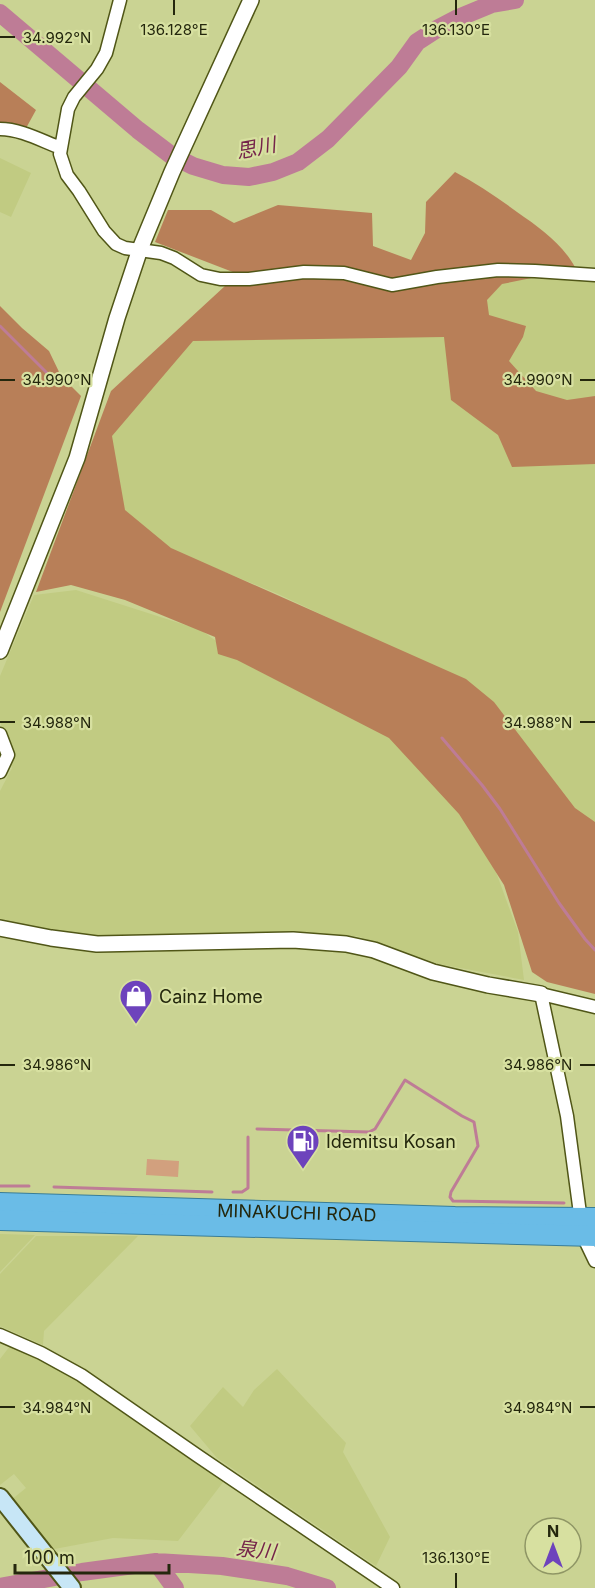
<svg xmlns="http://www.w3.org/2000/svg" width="595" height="1588" viewBox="0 0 595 1588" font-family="Inter,'Noto Sans JP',sans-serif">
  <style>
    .built { fill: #c1cb82 }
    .green { fill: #d2a07e }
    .forest { fill: #b87f58 }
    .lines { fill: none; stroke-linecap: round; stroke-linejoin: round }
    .stream { stroke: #be7c96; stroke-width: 3 }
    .river { stroke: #be7c96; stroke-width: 18 }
    .minor-casing { stroke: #505617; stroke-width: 15 }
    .tertiary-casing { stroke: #505617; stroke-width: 18 }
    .secondary-casing { stroke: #505617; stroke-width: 20 }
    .trunk-casing { stroke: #397d97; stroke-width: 22 }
    .minor { stroke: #fff; stroke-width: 12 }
    .tertiary { stroke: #fff; stroke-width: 15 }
    .secondary { stroke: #c7e6f6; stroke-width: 16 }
    .trunk { stroke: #6abce7; stroke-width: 20 }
    .ticks { fill: none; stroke: #24270d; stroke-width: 2 }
    .labels { text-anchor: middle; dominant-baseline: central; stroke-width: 4.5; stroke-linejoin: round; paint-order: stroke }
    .poi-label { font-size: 18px; fill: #24270d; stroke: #d7e0a0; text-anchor: start }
    .street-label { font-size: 18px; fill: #24270d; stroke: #d7e0a0 }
    .water-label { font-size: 20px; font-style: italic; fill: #75244a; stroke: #d7e0a0 }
    .ticks-label { font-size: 15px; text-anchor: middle; fill: #24270d; stroke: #d7e0a0; stroke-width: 4.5; stroke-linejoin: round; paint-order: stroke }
  </style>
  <rect width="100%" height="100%" fill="#cad393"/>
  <path class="built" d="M0 158 31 173 11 217 0 212Z
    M510 276 595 280V826L576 813 461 680 278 594 167 548 122 512 109 435 192 338Z
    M76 590 201 630 253 668 389 736 485 842 518 932 524 980 439 964 357 936 98 937 0 920V791L12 768 0 720V676L34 595Z
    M0 1234 35 1235 0 1272Z
    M36 1236H138L44 1331 43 1345 0 1326V1274Z
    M10 1346 56 1367 224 1481 178 1541 113 1538 49 1550 11 1500 26 1488 14 1474 0 1485V1359Z
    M277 1369 346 1443 343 1452 390 1537 376 1566 217 1458 190 1426 223 1387 243 1407 254 1390Z"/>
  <path class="green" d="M147 1159 179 1161 178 1177 146 1175Z"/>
  <path class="forest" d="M0 82 36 110 25 130 0 126Z
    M455 172C477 184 497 197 517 212 540 228 563 244 576 269L502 284 487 300 489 315 526 326 523 337 509 361 536 391 567 400 595 396V464L512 467 498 435 451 400 444 337 193 341 112 436 125 510 171 548 466 679 494 702 575 808 595 822V994L547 982 532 972 504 885 459 814 389 738 237 660 218 654 215 637 125 600 71 585 36 592 111 391 238 274 155 242 168 210H211L234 223 278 205 372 213 373 246 411 260 425 233 426 202Z
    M0 306 22 328 49 351 61 376 81 396 0 612Z"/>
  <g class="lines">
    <path class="stream" d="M491 0 492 4
      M0 326 51 377
      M442 738 482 785 500 809 559 903 585 939 595 950
      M257 1129 369 1132 375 1129 405 1080 462 1116 474 1122 478 1146 451 1192 450 1197 453 1201 564 1203
      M0 1186H29
      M54 1187 212 1192
      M233 1192H242L248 1188V1137"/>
    <path class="river" d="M0 13 138 130 171 155 193 166 223 175 249 177 273 172 298 162 328 139 399 67 417 42 437 29 458 18 492 4 515 0
      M156 1562 175 1588
      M0 1587 82 1572 156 1562 222 1566 287 1576 327 1588"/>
    <g class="minor-casing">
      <path id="minor" d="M120 0 106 53 97 69 74 97 68 109 60 154 67 175 79 191 104 231 116 244 125 248 161 253 174 258 201 275 220 279H249L304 272 344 273 392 285 437 277 498 270 535 271 595 275
        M0 129C21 129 42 141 61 148
        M0 734 8 755 0 772
        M595 1007 541 994 567 1116 583 1236 595 1261
        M0 1335 41 1353 81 1375 198 1456 393 1588"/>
    </g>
    <g class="tertiary-casing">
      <path id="tertiary" d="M0 651 77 458 117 318 140 249 172 172 251 0
        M0 928 51 938 97 944 293 940 346 944 374 950 433 972 488 985 541 994"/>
    </g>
    <g class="secondary-casing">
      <path id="secondary" d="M0 1497 72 1588"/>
    </g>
    <g class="trunk-casing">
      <g id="trunk">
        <path id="s1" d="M0 1203 455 1217 595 1218"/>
        <path d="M0 1220 595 1236"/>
      </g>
    </g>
    <use href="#minor" class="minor"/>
    <use href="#tertiary" class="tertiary"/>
    <use href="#secondary" class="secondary"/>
    <use href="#trunk" class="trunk"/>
  </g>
  <path class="ticks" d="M174 0V15M456 0V15M0 37H15M0 380H15M580 380H595M0 722H15M580 722H595M0 1065H15M580 1065H595M0 1407H15M580 1407H595M456 1573V1588"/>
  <defs>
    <g id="shop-pin" transform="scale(1.725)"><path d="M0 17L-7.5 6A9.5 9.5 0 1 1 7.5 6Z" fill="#6d43bc" stroke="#d7e0a0"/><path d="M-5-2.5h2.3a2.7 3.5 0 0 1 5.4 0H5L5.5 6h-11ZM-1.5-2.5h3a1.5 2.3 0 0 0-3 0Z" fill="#fff"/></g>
    <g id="fuel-pin" transform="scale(1.725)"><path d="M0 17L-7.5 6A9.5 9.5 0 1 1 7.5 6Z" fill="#6d43bc" stroke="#d7e0a0"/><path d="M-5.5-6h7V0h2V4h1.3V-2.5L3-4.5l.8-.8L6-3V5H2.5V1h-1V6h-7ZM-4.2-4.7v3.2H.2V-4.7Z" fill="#fff"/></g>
  </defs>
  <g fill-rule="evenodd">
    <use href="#shop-pin" x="136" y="996"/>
    <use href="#fuel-pin" x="303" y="1141"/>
  </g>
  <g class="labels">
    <g class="poi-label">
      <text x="159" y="996">Cainz Home</text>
      <text x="326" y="1141">Idemitsu Kosan</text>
    </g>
    <g class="street-label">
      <text stroke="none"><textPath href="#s1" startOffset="297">MINAKUCHI ROAD</textPath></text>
    </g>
    <g class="water-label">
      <text transform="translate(256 148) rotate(-11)">思川</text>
      <text transform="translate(256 1550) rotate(6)">泉川</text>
    </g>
  </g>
  <g class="ticks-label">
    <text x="174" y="35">136.128°E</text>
    <text x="456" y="35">136.130°E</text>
    <text x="57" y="43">34.992°N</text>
    <text x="57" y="385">34.990°N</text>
    <text x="538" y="385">34.990°N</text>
    <text x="57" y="728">34.988°N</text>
    <text x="538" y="728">34.988°N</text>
    <text x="57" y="1070">34.986°N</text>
    <text x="538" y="1070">34.986°N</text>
    <text x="57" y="1413">34.984°N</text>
    <text x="538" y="1413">34.984°N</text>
    <text x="456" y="1563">136.130°E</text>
  </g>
  <g transform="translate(553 1546)"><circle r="28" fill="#d7e0a0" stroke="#8f9665" stroke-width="1.5"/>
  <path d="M0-4.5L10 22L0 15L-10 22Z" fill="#6d43bc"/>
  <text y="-9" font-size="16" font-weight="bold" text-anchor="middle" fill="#24270d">N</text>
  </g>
  <path d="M15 1564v9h154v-9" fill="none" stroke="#24270d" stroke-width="3"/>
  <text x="24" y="1564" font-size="18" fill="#24270d" stroke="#d7e0a0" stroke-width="4.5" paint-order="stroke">100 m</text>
</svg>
